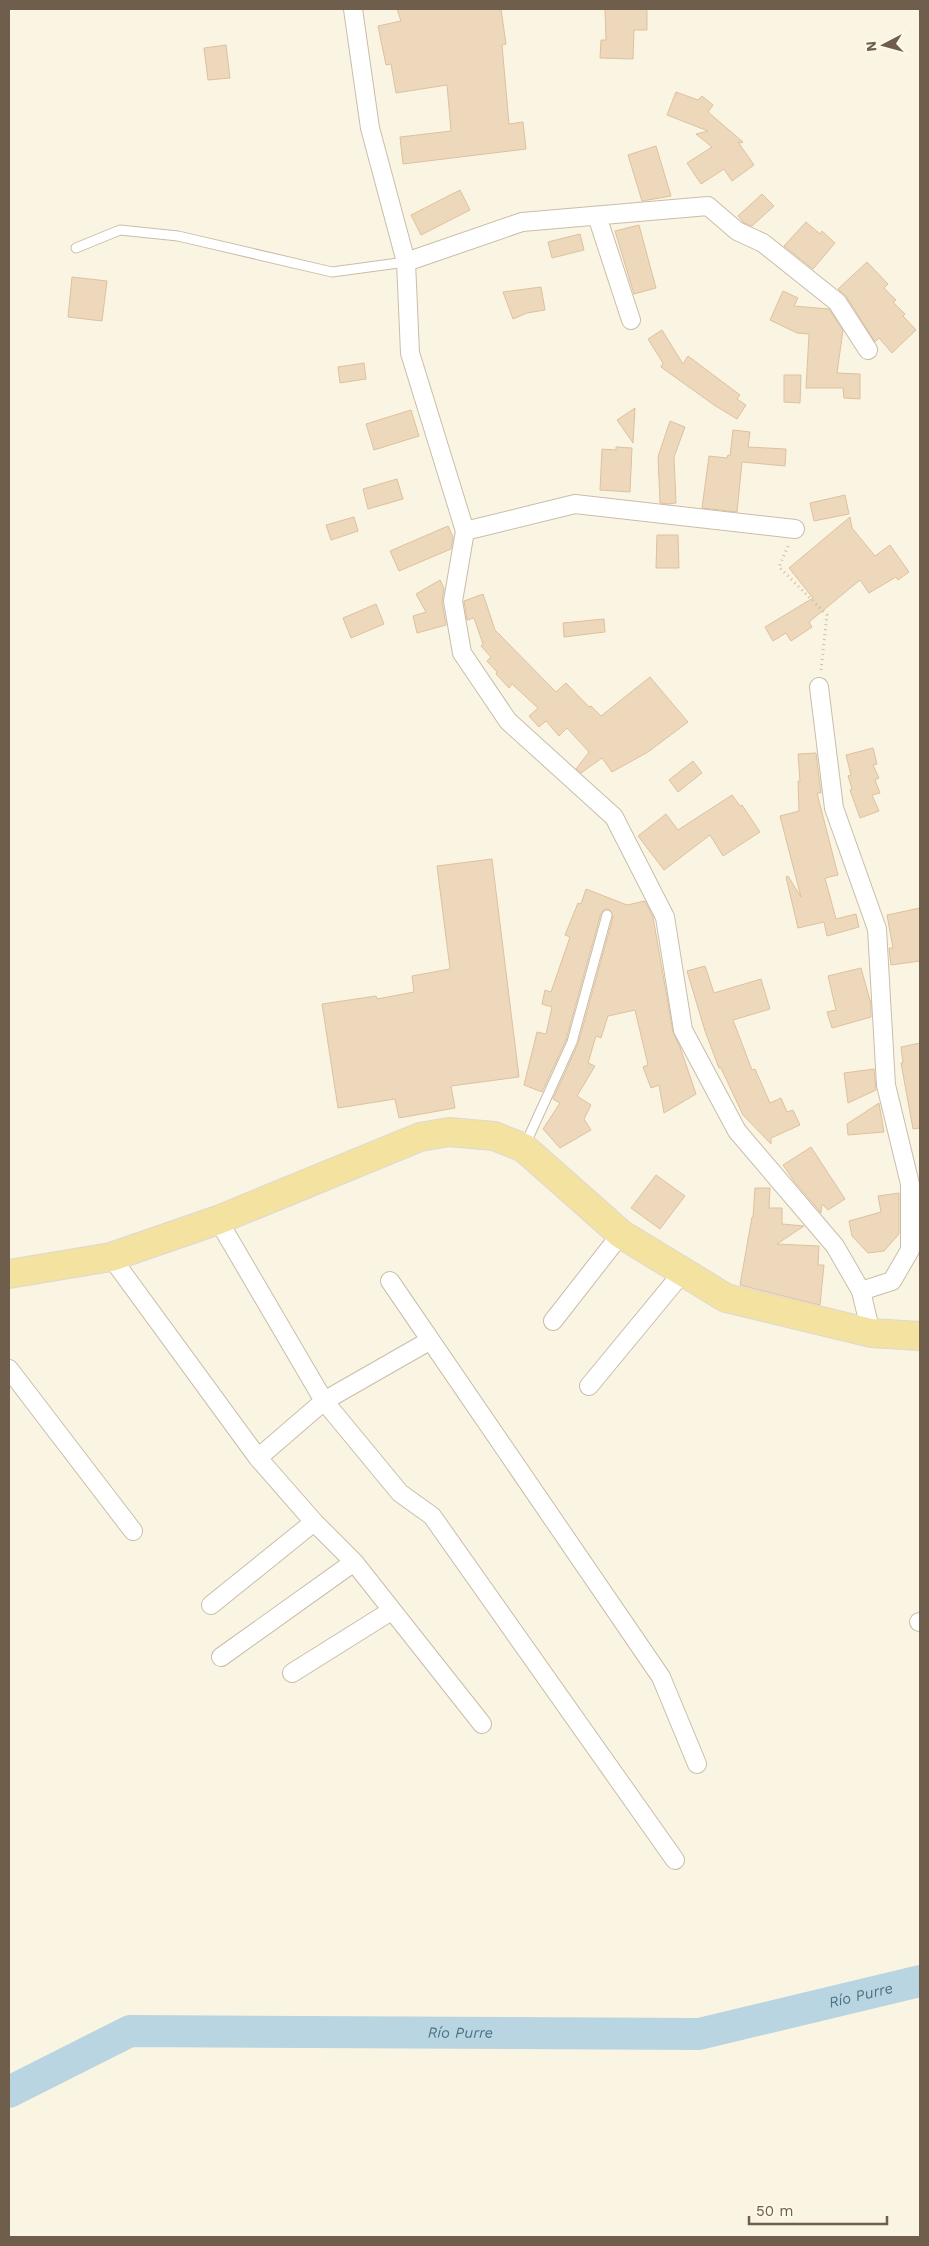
<svg xmlns="http://www.w3.org/2000/svg" width="929" height="2246" viewBox="0 0 929 2246" font-family="'Work Sans',sans-serif">
  <style>
    .lines { fill: none; stroke-linecap: round; stroke-linejoin: round }
    .river { stroke: #b9d5e1; stroke-width: 32 }
    .building { fill: #edd8bc; stroke: #dec19e }
    .service-casing { stroke: #c9bdaa; stroke-width: 11 }
    .minor-casing { stroke: #c9bdaa; stroke-width: 20 }
    .primary-casing { stroke: #dcd8d4; stroke-width: 30 }
    .path { stroke: #d1bba0; stroke-width: 3; stroke-dasharray: 1 4; stroke-linecap: butt }
    .service { stroke: #fff; stroke-width: 9 }
    .minor { stroke: #fff; stroke-width: 18 }
    .primary { stroke: #f4e2a0; stroke-width: 28 }
    .labels { text-anchor: middle; dominant-baseline: central; stroke-width: 4.5; stroke-linejoin: round; paint-order: stroke }
    .water-label { font-size: 15px; font-style: italic; fill: #4b7388; stroke: #fdf8e8 }
  </style>
  <rect width="100%" height="100%" fill="#faf5e2"/>
  <g class="lines">
    <path class="river" id="s1" d="M9 2092 130 2031 699 2034 920 1981"/>
  </g>
  <path class="building" d="M397 9H501L506 44 502 45 509 124 523 122 526 149 403 164 400 137 451 131 447 85 396 93 391 64 386 65 378 26 401 21Z
    M605 9H647V30H634L633 59 600 58 601 40H606Z
    M226 45 230 78 208 80 204 48Z
    M676 92 698 100 702 96 713 105 708 112 743 142 742 143 738 142 754 165 732 181 724 169 701 184 687 163 712 147 696 134 708 131 667 115Z
    M656 146 671 196 642 201 628 155Z
    M460 190 470 210 421 235 411 215Z
    M762 194 774 206 752 226 744 223 738 216Z
    M806 222 820 234 822 231 835 243 813 269 784 246Z
    M639 225 656 288 634 294 615 231Z
    M580 234 584 250 552 258 548 242Z
    M867 262 888 284 884 288 896 300 893 302 905 314 903 316 916 330 892 353 879 338 875 342 846 296 838 289Z
    M72 277 107 281 102 321 68 317Z
    M541 287 545 310 527 313 513 319 503 292Z
    M783 291 798 298 794 306 829 309 843 330 837 373 860 374V399L844 398 843 388H806L809 334 797 333 770 320Z
    M662 330 683 364 688 356 740 395 737 399 746 405 737 419 714 405 661 367 663 363 648 339Z
    M364 363 366 379 340 383 338 367Z
    M784 375H801L800 403 784 402Z
    M635 408 633 443 617 420Z
    M411 410 419 436 374 450 366 424Z
    M670 421 685 427 674 457 676 503 668 504 660 503 658 457Z
    M733 430 750 432 748 447 786 449 785 466 742 462 737 512 702 508 709 456 727 458 728 455 730 456Z
    M616 447 632 448 630 492 600 490 602 449 616 450Z
    M397 479 403 499 368 509 363 489Z
    M845 495 849 514 814 521 810 503Z
    M354 517 358 531 331 540 326 525Z
    M850 517 852 528 875 556 890 545 909 572 898 580 896 577 869 593 860 580 809 622 812 627 791 641 786 633 773 641 765 627 813 598 789 568Z
    M448 526 453 537 451 549 399 571 390 551Z
    M657 535H678L679 568H656Z
    M440 580 444 588 442 602 446 625 417 633 413 616 426 612 416 594Z
    M483 594 495 630 556 692 566 683 589 707 591 706 601 716 650 677 688 722 648 752 612 772 602 758 581 773 576 769 589 752 567 728 559 736 546 721 539 727 529 716 538 708 512 684 509 688 496 674 497 672 487 661 491 657 481 646 483 644 474 618 467 620 464 601Z
    M376 604 384 624 351 638 343 618Z
    M604 619 605 632 564 637 563 623Z
    M873 748 877 764 873 765 879 778 875 780 880 793 872 795 879 811 860 818 850 790 852 789 848 776 851 775 846 755Z
    M816 753 821 793H817L838 875 825 878 836 919 856 914 859 927 827 936 824 922 798 928 786 877 788 876 801 897 780 816 799 811 798 781H800L798 754Z
    M693 761 702 773 678 792 669 780Z
    M732 795 740 806 742 805 760 832 723 856 710 835 664 870 638 836 666 814 678 830Z
    M492 859 519 1077 451 1086 455 1108 399 1118 395 1099 338 1108 322 1004 376 996 377 999 414 992 412 976 450 969 437 866Z
    M586 889 627 905 645 901 653 917 673 1032 680 1047 696 1094 664 1113 659 1085 651 1088 643 1067 648 1065 635 1010 608 1016 601 1038 596 1036 588 1063 595 1066 577 1096 591 1105 584 1119 591 1130 560 1148 543 1129 560 1103 553 1099 578 1044 613 917 609 909H605L601 913 566 1040 542 1092 524 1085 537 1032 546 1034 552 1007 542 1004 545 990 551 992 570 937 565 935 578 903 581 904Z
    M920 908V961L891 965 889 948H893L887 915Z
    M705 966 714 993 761 979 770 1009 733 1020 752 1070 755 1069 770 1103 781 1098 787 1112 793 1110 800 1125 771 1138V1144L743 1115 721 1068H719L705 1031 687 971Z
    M861 968 871 1004V1017L832 1028 827 1012 836 1010 828 976Z
    M920 1043V1128L913 1129 901 1063H903L901 1047Z
    M874 1069 876 1090 848 1103 844 1073Z
    M879 1103 884 1132 848 1135 847 1124Z
    M811 1147 845 1199 828 1210 822 1204 821 1213 794 1181 783 1165Z
    M656 1175 685 1196 660 1229 631 1208Z
    M755 1188H770L769 1208H782V1224L804 1226 777 1244 819 1246 818 1265H824L820 1305 740 1285 752 1217H753Z
    M899 1193V1234L884 1251 868 1253 852 1236 849 1221 881 1212 878 1196Z"/>
  <g class="lines">
    <g class="service-casing">
      <path id="service" d="M76 248 120 230 178 236 332 272 406 262
        M525 1145 572 1042 607 915"/>
    </g>
    <g class="minor-casing">
      <path id="minor" d="M353 9 370 128 406 262 410 353 465 531 453 601 462 653 508 721 614 817 665 917 683 1030 737 1131 835 1246 861 1291 871 1333
        M597 216 631 320
        M406 262 522 222 708 206 737 231 763 243 837 302 868 350
        M465 531 575 504 795 529
        M819 687 834 808 877 929 886 1085 910 1184V1250L892 1281 861 1291
        M218 1220 324 1401 400 1493 432 1516 675 1860
        M111 1257 258 1458 314 1522 354 1562 482 1724
        M390 1281 661 1677 697 1764
        M553 1321 621 1234
        M9 1369 133 1531
        M589 1386 683 1272
        M258 1458 324 1401 429 1341
        M211 1605 314 1522
        M919 1622H920
        M221 1657 354 1562
        M292 1673 391 1611"/>
    </g>
    <g class="primary-casing">
      <path id="primary" d="M9 1274 111 1257 218 1220 420 1137 449 1132 494 1136 524 1148 621 1234 726 1298 871 1333 920 1336"/>
    </g>
    <path class="path" d="M788 546 779 567 827 615 821 670"/>
    <use href="#service" class="service"/>
    <use href="#minor" class="minor"/>
    <use href="#primary" class="primary"/>
  </g>
  <g class="labels">
    <g class="water-label">
      <text stroke="none"><textPath href="#s1" startOffset="871">Río Purre</textPath></text>
      <text stroke="none"><textPath href="#s1" startOffset="466">Río Purre</textPath></text>
    </g>
  </g>
  <rect width="929" height="2246" fill="none" stroke="#6f5e4b" stroke-width="20"/>
  <g transform="translate(884 45) rotate(264)" stroke="#fdf8e8" stroke-width="4" paint-order="stroke">
  <path d="M0-4L9 19L0 12L-9 19Z" fill="#6f5e4b"/>
  <text y="-8" font-size="14" font-weight="bold" text-anchor="middle" fill="#6f5e4b">N</text>
  </g>
  <path d="M749 2216v8h138v-8" fill="none" stroke="#6f5e4b" stroke-width="2.5"/>
  <text x="756" y="2216" font-size="15" fill="#6f5e4b" stroke="#fdf8e8" stroke-width="4" paint-order="stroke">50 m</text>
</svg>
